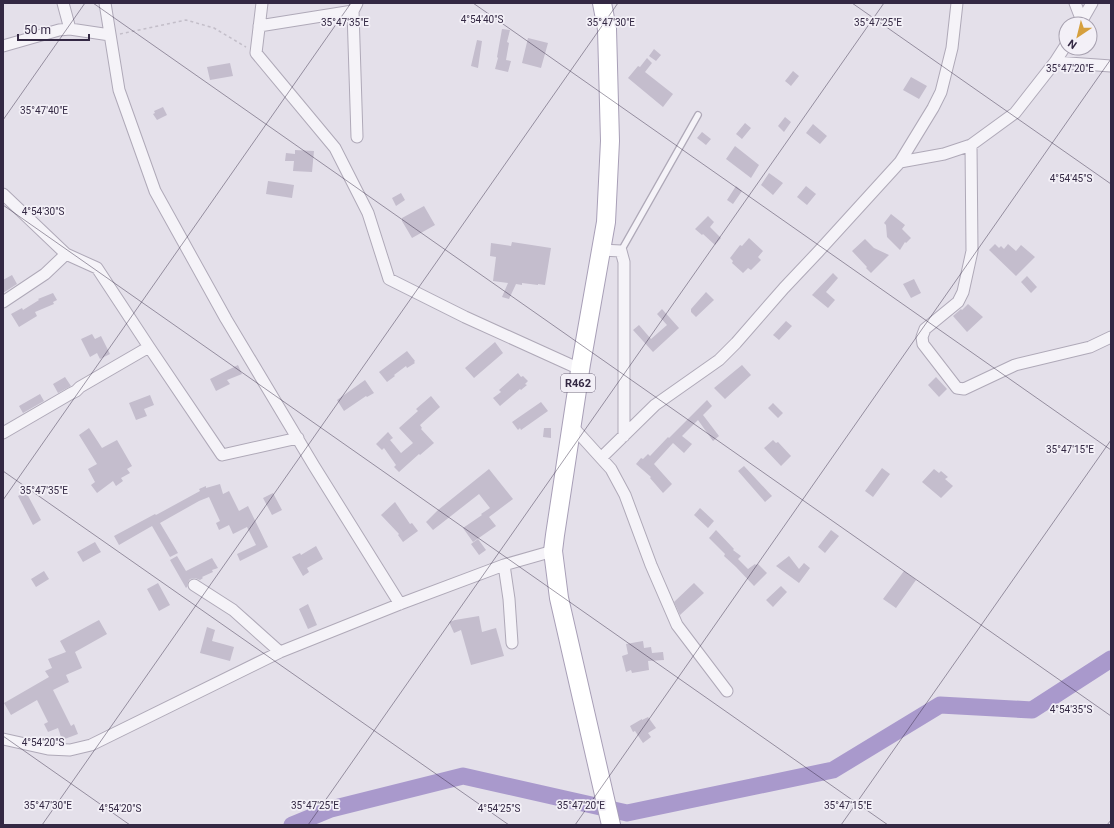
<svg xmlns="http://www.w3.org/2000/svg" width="1114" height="828" viewBox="0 0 1114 828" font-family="Roboto,sans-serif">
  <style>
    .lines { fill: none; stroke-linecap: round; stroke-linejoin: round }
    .river { stroke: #a999cc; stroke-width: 17 }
    .building { fill: #c4bdcd }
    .lane-casing { stroke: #afa9b8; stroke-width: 8 }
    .street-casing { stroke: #afa9b8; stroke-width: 13 }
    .primary-casing { stroke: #a89fb7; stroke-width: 20 }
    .path { stroke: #c3bec9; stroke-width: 1.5; stroke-dasharray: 3 3; stroke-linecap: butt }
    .lane { stroke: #f5f3f8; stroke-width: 5.5 }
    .street { stroke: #f5f3f8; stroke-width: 11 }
    .primary { stroke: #fff; stroke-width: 18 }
    .ticks { fill: none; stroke: #332843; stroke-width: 1; stroke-opacity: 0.45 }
    .labels { text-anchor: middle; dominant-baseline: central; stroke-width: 3.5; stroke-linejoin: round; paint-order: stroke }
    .shield { fill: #f3f0f7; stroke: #6d6479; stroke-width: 1 }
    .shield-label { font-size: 11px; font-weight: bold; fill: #332843 }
    .ticks-label { font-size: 10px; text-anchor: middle; fill: #332843; stroke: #f3f0f7; stroke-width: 3.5; stroke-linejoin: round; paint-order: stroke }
  </style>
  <rect width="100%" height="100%" fill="#e4e0ea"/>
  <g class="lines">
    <path class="river" d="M292 825 331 809 463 776 627 813 833 770 940 705 1032 710 1111 659"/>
  </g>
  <path class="building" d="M502 29 510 30 507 42 509 43 506 60 511 61 508 72 495 69 498 58 497 57Z
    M528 38 548 43 541 68 522 63Z
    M477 40 482 41 478 68 471 66Z
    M654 49 661 55 656 61 649 56Z
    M647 58 652 63 645 72 673 94 663 107 628 78 638 66 640 67Z
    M230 63 233 76 210 80 207 67Z
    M793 71 799 76 791 86 785 81Z
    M911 77 927 86 919 99 903 90Z
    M163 107 167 115 157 120 153 114 155 113 154 111Z
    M785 117 791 122 784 132 778 126Z
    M745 123 751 128 742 139 736 134Z
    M813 124 827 136 820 144 806 133Z
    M702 132 711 139 706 145 697 138Z
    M735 146 759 165 751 178 726 159Z
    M295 150 314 151 312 172 293 171 294 161H285L286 153 295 154Z
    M769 173 783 183 773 195 761 185Z
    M268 181 294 185 292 198 266 194Z
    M736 186 742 191 733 204 727 200Z
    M806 186 816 194 807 205 797 197Z
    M401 193 405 200 396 206 392 198Z
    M424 206 435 225 412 238 402 221V218Z
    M891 214 905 225 902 229 911 238 906 243 905 242 900 250 887 237 886 225 884 223Z
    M708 216 714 222 710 227 721 238 715 245 703 234 702 235 695 229Z
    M749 238 763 251 758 257 761 260 751 270 748 268 743 273 732 263 733 261 730 258 740 245 742 246Z
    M865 239 874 248 889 255 871 273 866 268 867 267 852 251Z
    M512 242 551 248 545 285 538 284V285L522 283V285L516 284 509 299 502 297 508 283 493 281 496 257 490 256 491 243 511 246Z
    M995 244 999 248 1001 246 1004 249 1008 244 1016 251 1021 245 1035 257 1016 276 989 250Z
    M833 273 838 278 826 292 835 300 828 308 812 295Z
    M12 275 17 284 3 293V280Z
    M1027 276 1037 287 1031 293 1021 282Z
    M914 279 921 293 911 298 903 284Z
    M706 292 714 300 696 317 691 312V309Z
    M53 293 57 300 53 302 54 304 35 312 37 316 19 327 11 314 22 308 23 310 39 300 38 299Z
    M968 304 983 317 967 332 953 316 961 309 962 310Z
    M662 309 679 328 653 352 633 330 639 325 651 339 667 325 657 314Z
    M786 321 792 326 779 340 773 335Z
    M92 334 95 339 101 336 110 354 100 359 97 353 90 357 81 339Z
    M495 342 503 353 474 378 465 368Z
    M407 351 415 361 414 362 415 363 407 368 406 366 394 375 395 376 387 382 379 372Z
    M238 365 242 374 227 380 230 384 216 391 210 379Z
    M742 365 751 375 725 399 714 388Z
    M518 373 521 377 523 376 528 381 525 384 527 385 521 390 520 389 500 406 493 398 501 392 499 390Z
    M65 377 71 386 58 393 53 384Z
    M936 377 947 389 939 397 928 385Z
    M365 380 374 393 367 397 366 396 344 411 337 400Z
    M40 394 44 401 23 413 19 406Z
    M150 395 154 405 144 409 147 416 136 420 129 403Z
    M431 396 440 407 420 425 422 428 421 429 434 443 420 455 419 454 399 472 394 467 396 465 384 448 382 450 376 444 388 432 393 438 390 440 401 453 413 443 399 428 418 411 416 409Z
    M707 400 712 406 703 415 719 436 713 441 698 420 682 436 692 444 684 453 673 443 654 464 672 484 663 493 650 478 651 477 636 464 641 458 643 459 648 454 650 456 668 437 669 438Z
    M541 402 548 411 521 430 520 428 518 430 512 422Z
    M773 403 783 413 778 418 768 408Z
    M89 428 102 448 117 440 132 466 127 469 130 473 121 478 123 481 116 486 113 481 97 493 91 485 95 482 88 469 97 464 79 435Z
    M544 428H551V438L543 437Z
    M773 440 776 443 778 442 791 456 781 466 764 448Z
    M744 466 772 496 765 502 738 471Z
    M882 468 890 474 873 497 865 491Z
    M489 469 513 499 489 517 496 526 473 542 463 528 482 515 481 514 490 508 479 494 433 530 426 522 438 510Z
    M934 469 939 473 941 471 948 477 945 479 953 486 941 498 922 482Z
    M220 484 223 494 229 491 239 511 248 506 268 547 240 561 237 554 256 545 247 527 233 534 229 525 219 530 216 523 220 521 209 497 199 501 160 523 178 553 170 557 152 526 119 545 114 536 155 514 156 515 200 491 199 489 206 486V488Z
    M26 492 41 520 33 525 18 496Z
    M273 493 282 510 272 515 263 498Z
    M395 502 410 524 412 523 418 531 403 542 398 535 399 534 381 515Z
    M700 508 714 521 708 528 694 515Z
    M716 530 734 549 733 550 741 556 738 559 748 569 755 564 756 565 758 564 767 573 754 586 736 567 724 556 725 554 709 538Z
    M831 530 839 536 825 553 818 547Z
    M478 539 486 550 479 555 471 544Z
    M95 542 101 552 83 562 77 552Z
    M316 546 323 559 307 568 309 572 303 576 292 557 300 553 301 555Z
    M177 556 186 571 212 558 218 568 212 570 213 572 202 577 203 578 200 580 195 578 190 579 188 582 187 587 186 588 170 560Z
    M789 556 799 569 804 563 810 568 799 583 776 566Z
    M44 571 49 579 36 587 31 579Z
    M904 571 916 580 896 608 883 599Z
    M158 583 170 605 159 611 147 589Z
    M694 583 704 593 680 615 674 602Z
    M781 586 787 592 773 607 766 600Z
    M308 604 317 625 308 629 299 609Z
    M479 616 482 632 496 628 504 656 471 665 461 630 454 633 449 622 455 620Z
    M99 620 107 634 75 652 82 668 66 675 69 682 53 690 71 726 74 724 78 734 62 740 58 728 48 732 44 724 48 722 37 700 11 715 4 703 49 677 45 671 52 668 48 659 66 652 60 641Z
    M207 627 215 630 212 641 234 647 230 661 200 653Z
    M643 641 644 648 651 647 652 653 663 652 664 660 648 661 649 670 632 673 631 670 626 672 622 656 628 654 626 644Z
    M648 717 656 728 648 733 651 737 643 743 635 731 633 732 630 726 642 719V720Z"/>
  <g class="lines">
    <g class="lane-casing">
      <path id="lane" d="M621 251 698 115"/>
    </g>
    <g class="street-casing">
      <path id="street" d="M63 3 70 29
        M105 3 119 90 155 191 226 319 314 466 400 604
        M262 3 256 53 335 148 368 213 389 279 465 317 573 366 581 364
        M357 3 353 11 357 137
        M1075 3 1082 21
        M1080 24 1092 3
        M259 26 353 11
        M3 46 59 30 70 29 110 35
        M1055 62 1111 66
        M971 145 972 251 963 292 958 302 925 329 922 337 923 344 957 388 964 389 1015 365 1090 347 1111 337
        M900 162 933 108 941 92 952 48 957 3
        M3 194 66 254 97 268 149 347 222 455 298 438
        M601 250 621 251 624 262V436
        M3 302 45 274 66 254
        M572 426 611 469 625 495 651 565 677 625 727 691
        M3 433 70 394 76 391 80 387 149 347
        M601 458 655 405 719 360 736 343 784 288 818 252 900 162 944 154 971 145 1015 113 1055 62 1066 45
        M504 565 509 599 512 643
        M194 585 233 610 280 652
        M3 739 48 749 70 750 91 745 280 652 400 604 504 565 553 551"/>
    </g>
    <g class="primary-casing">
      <path id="primary" d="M602 3 607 29 610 141 606 222 581 364 555 535 553 551 559 598 611 825"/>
    </g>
    <path class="path" d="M120 34 186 20 214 28 246 47"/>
    <use href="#lane" class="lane"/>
    <use href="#street" class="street"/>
    <use href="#primary" class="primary"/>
  </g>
  <path class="ticks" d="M93 3 1111 716M473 3 1111 450M852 3 1111 184M3 120 85 3M3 205 888 825M3 471 509 825M3 500 351 3M3 736 130 825M42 825 618 3M308 825 884 3M575 825 1111 59M841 825 1111 440M1107 825 1111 820"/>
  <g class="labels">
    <rect class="shield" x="561" y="374" width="34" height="18" rx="3"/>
    <g class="shield-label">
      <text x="578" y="383">R462</text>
    </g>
  </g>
  <g class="ticks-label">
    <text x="482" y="23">4°54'40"S</text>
    <text x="345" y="26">35°47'35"E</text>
    <text x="611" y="26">35°47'30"E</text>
    <text x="878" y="26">35°47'25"E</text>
    <text x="1070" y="72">35°47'20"E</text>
    <text x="44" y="114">35°47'40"E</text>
    <text x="1071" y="182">4°54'45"S</text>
    <text x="43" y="215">4°54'30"S</text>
    <text x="1070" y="453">35°47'15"E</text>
    <text x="44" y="494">35°47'35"E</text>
    <text x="1071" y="713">4°54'35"S</text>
    <text x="43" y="746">4°54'20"S</text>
    <text x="48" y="809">35°47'30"E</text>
    <text x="315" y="809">35°47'25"E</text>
    <text x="581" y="809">35°47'20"E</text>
    <text x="848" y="809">35°47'15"E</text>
    <text x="120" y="812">4°54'20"S</text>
    <text x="499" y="812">4°54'25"S</text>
  </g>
  <rect width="1114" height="828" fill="none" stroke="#332843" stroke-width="8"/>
  <g transform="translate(1078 36) rotate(215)"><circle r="19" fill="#f3f0f7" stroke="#a6a0af"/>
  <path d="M0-3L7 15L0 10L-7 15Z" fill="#d6a03e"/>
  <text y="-6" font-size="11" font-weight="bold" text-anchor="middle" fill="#332843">N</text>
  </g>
  <path d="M18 34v6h71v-6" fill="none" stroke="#332843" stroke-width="2"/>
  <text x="24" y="34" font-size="12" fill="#332843" stroke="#f3f0f7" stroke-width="3" paint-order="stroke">50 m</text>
</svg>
